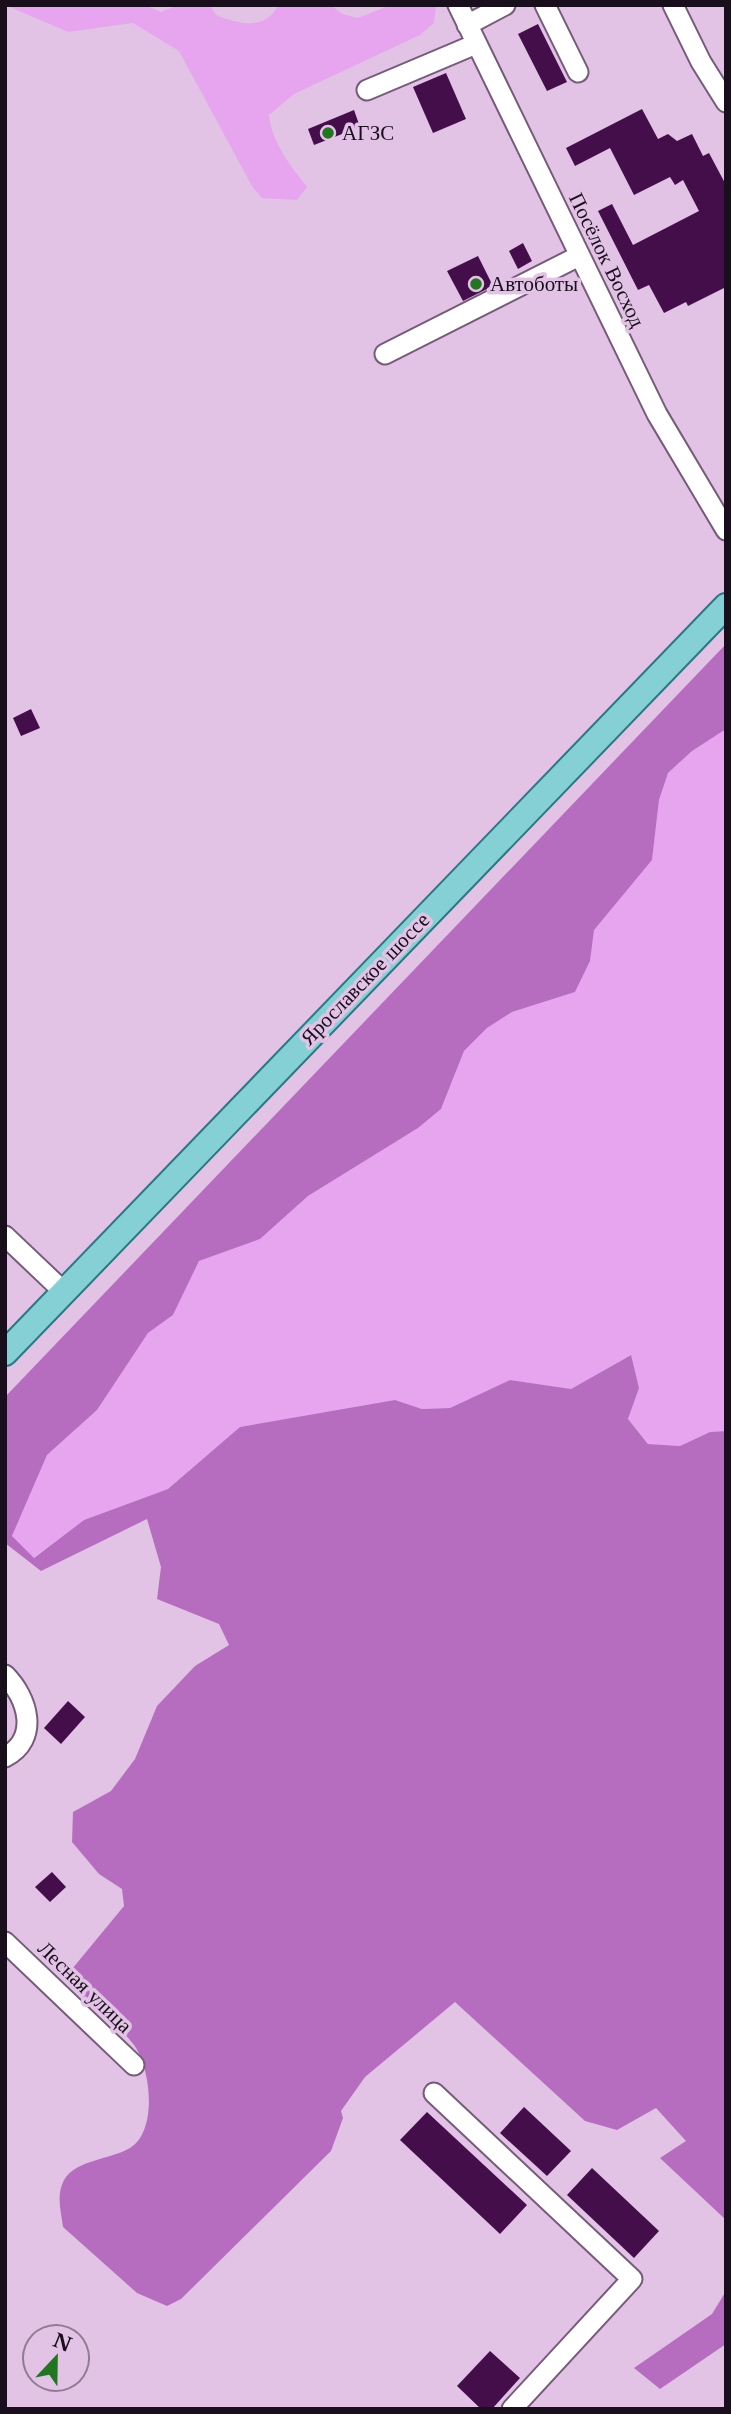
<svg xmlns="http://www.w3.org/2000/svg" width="731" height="2414" viewBox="0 0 731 2414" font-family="'Libre Baskerville',serif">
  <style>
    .green { fill: #e7a5ef }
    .forest { fill: #b66dc0 }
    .building { fill: #440e4b }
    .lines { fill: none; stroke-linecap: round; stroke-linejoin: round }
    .minor-casing { stroke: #775b7a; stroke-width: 23 }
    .major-casing { stroke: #2b7782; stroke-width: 28 }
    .minor { stroke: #fff; stroke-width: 19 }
    .major { stroke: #85d0d5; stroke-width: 24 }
    .poi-dot { fill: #237621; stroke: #e2c3e6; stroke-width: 2.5 }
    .labels { text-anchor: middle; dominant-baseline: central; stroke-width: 7; stroke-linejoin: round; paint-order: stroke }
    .poi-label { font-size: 21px; fill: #190e1b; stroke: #e2c3e6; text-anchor: start }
    .street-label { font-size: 21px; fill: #190e1b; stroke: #e2c3e6 }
  </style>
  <rect width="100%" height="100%" fill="#e2c3e6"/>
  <path class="green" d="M5 5H145L161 12 178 5H210L216 15C236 23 266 32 278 5H331L342 14 358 18 391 5 436 6 434 23 420 35 294 94 269 115C272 143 290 165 307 187L297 200 262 198 253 188 179 51 133 23 68 32Z
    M726 729V1431L710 1432 680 1446 649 1444 628 1419 639 1388 630 1355 571 1389 510 1380 450 1408 422 1409 395 1400 241 1427 168 1489 84 1520 33 1558 12 1536 47 1455 97 1410 148 1333 173 1315 199 1261 260 1239 308 1196 418 1128 441 1109 464 1051 487 1028 512 1012 575 992 590 961 593 930 652 860 659 800 668 773 692 751Z"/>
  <path class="forest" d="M726 644V729L692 751 668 773 659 800 652 860 594 930 590 961 575 992 512 1012 487 1028 464 1051 441 1109 418 1128 308 1196 260 1239 199 1261 173 1315 148 1333 97 1410 47 1455 12 1536 34 1558 84 1520 168 1489 240 1427 395 1400 422 1409 450 1408 510 1380 571 1389 631 1355 639 1388 628 1419 648 1444 680 1446 710 1432 726 1431V2220L660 2158 686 2141 656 2108 617 2130 585 2121 455 2002 365 2077 341 2111 343 2118 331 2151 181 2299 167 2306 137 2293 63 2227C61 2211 56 2195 64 2180 77 2159 110 2160 130 2148 158 2131 151 2068 134 2045 115 2020 86 2000 63 1980L124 1906 122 1889 99 1874 72 1842 73 1812 111 1791 135 1759 157 1706 195 1666 229 1645 219 1624 157 1599 161 1567 147 1519 41 1571 5 1543V1397Z
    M726 2291V2344L660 2389 634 2368 712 2314Z"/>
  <path class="building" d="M538 24 567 82 547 91 518 34Z
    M446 73 466 119 433 133 413 87Z
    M642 109 658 139 668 134 677 141 692 134 703 156 709 153 726 185V287L688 306 686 302 664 313 649 285 638 290 598 211 612 204 633 245 699 211 683 180 675 185 670 177 634 195 610 148 575 166 566 148Z
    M354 110 360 127 314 145 308 129Z
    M523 243 532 261 518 269 509 251Z
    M478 256 493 286 463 301 447 271Z
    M31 709 40 728 21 736 13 718Z
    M68 1701 85 1717 61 1744 44 1728Z
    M52 1872 66 1887 50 1902 35 1887Z
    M524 2107 571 2151 547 2176 500 2133Z
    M427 2112 527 2205 500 2234 400 2140Z
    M592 2168 659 2231 634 2258 567 2195Z
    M490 2351 520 2378 492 2409H481L457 2386Z"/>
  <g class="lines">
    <g class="minor-casing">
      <path id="minor" d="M458 5 657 414 726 530
        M545 5 578 72
        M673 5 701 62 726 102
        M467 25 505 5
        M367 90 476 44
        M385 354 579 256
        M5 1236 64 1292
        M5 1675C28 1698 40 1739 5 1757
        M5 1942 134 2065
        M434 2093 632 2279 512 2409"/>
    </g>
    <g class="major-casing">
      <path id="major" d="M5 1353 726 606"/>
    </g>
    <use href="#minor" class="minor"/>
    <use href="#major" class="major"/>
  </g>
  <g class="poi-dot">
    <circle cx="328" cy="133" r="7"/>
    <circle cx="476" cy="284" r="7"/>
  </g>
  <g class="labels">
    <g class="poi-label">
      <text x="342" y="133">АГЗС</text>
      <text x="490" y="284">Автоботы</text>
    </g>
    <g class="street-label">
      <text transform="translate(607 260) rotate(64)">Посёлок Восход</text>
      <text transform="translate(365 979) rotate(-46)">Ярославское шоссе</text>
      <text transform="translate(85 1987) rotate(44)">Лесная улица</text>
    </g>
  </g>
  <rect width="731" height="2414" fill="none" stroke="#190e1b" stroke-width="14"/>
  <g transform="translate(56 2358) rotate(22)"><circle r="33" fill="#e2c3e6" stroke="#927b95" stroke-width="2"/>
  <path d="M0-5L12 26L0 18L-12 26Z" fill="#237621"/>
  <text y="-10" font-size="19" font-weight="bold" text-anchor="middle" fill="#190e1b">N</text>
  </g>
</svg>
